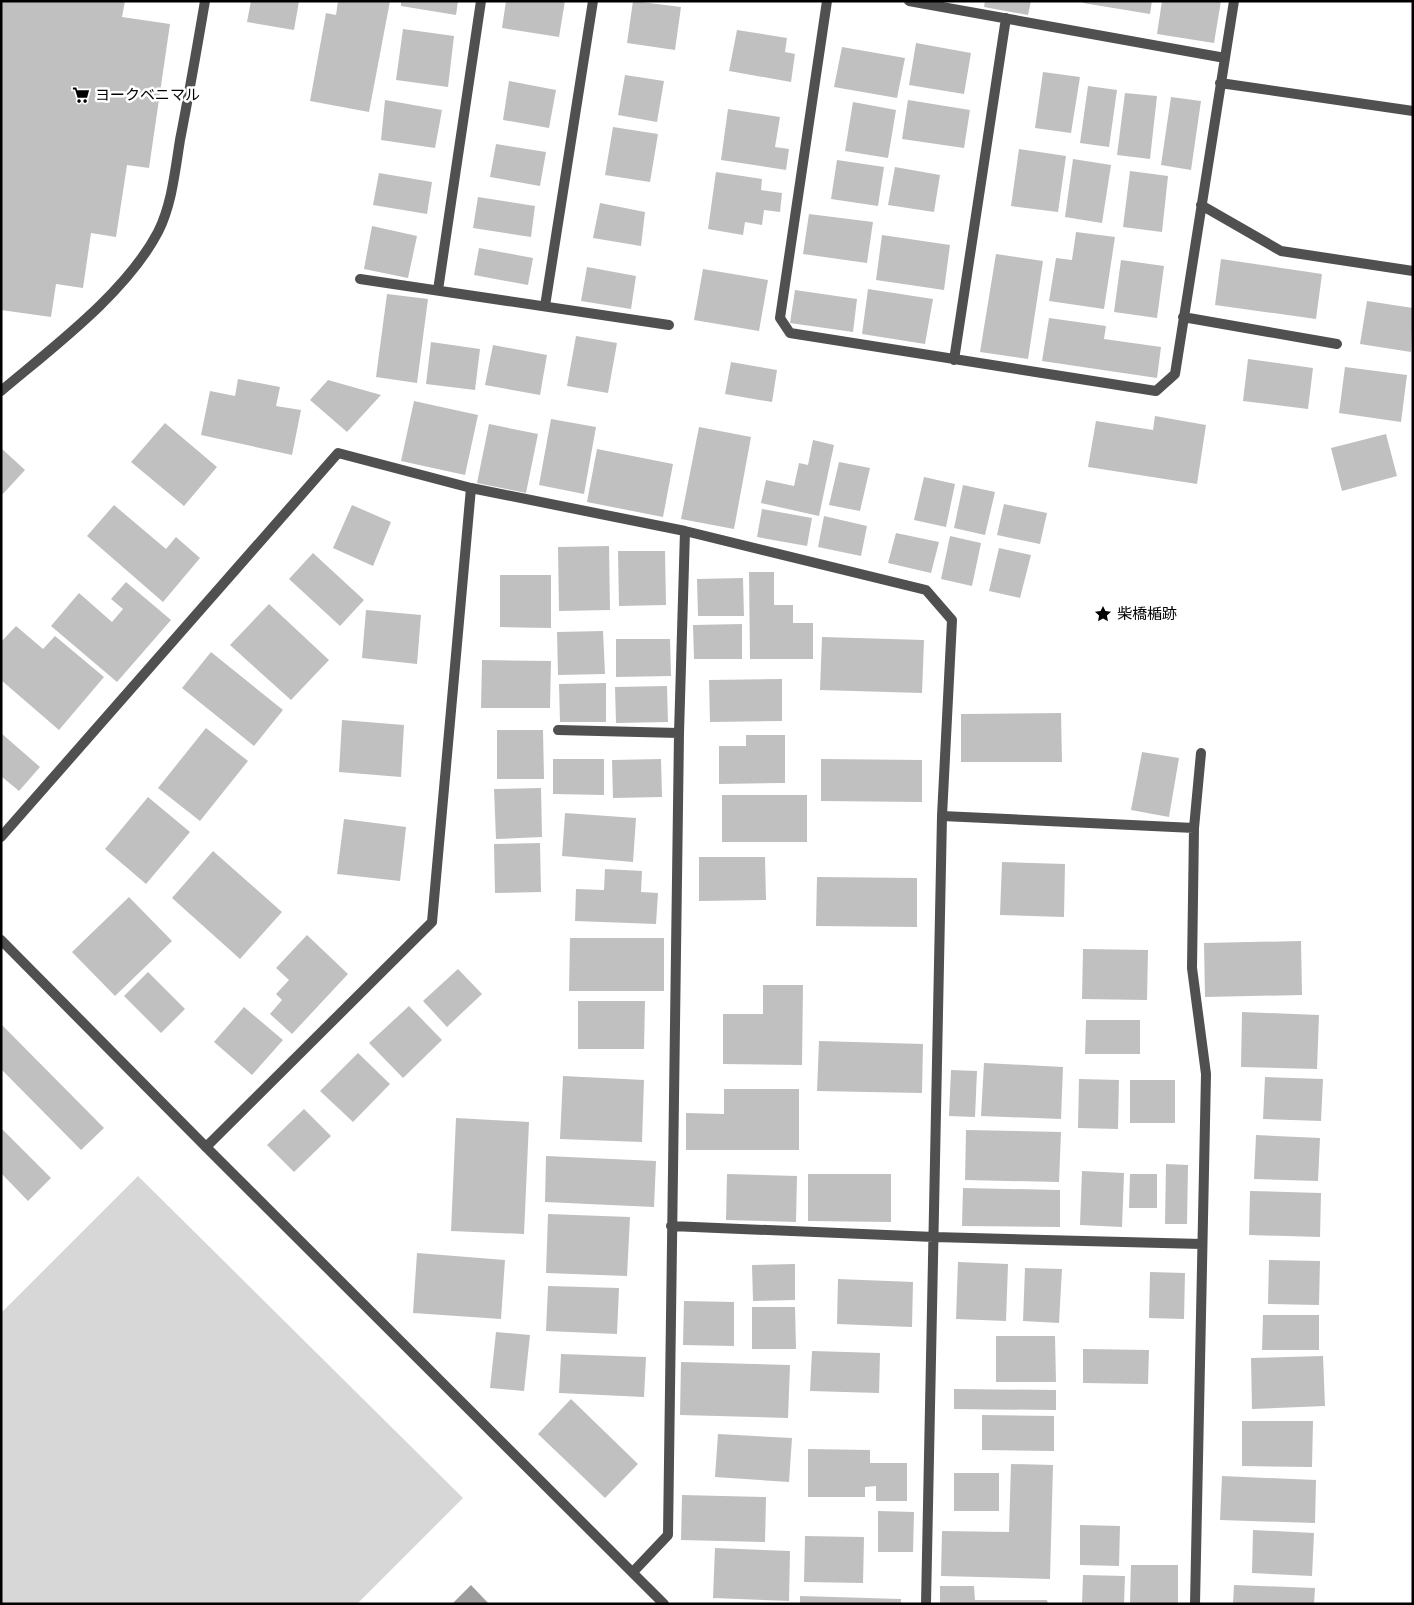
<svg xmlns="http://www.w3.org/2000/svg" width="1414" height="1605" viewBox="0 0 1414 1605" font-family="'Nunito Sans','Noto Sans JP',sans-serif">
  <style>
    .green { fill: #d7d7d7 }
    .water { fill: #9e9e9e }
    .building { fill: #c0c0c0 }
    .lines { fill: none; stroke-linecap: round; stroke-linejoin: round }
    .service { stroke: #505050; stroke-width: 10 }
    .minor { stroke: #505050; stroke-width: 10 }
    .tertiary { stroke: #505050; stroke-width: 10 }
    .labels { text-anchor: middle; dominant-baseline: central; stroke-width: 5; stroke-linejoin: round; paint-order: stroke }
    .poi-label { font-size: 15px; fill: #000; stroke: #fff; text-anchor: start }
  </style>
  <rect width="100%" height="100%" fill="#fff"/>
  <path class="green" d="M138 1176 463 1498 357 1604H1V1313Z"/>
  <path class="water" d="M471 1585 489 1604H452Z"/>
  <path class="building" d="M1 1H125L122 17 170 24 149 168 127 165 116 237 91 233 83 288 56 284 51 317 1 310Z
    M251 1H299L294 30 247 22Z
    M338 1H390L369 112 310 101 326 13 336 15Z
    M401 1H458L456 15 401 6Z
    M506 1H565L559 37 502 28Z
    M633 1 681 7 675 50 627 43Z
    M985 1H1031L1028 15 984 7Z
    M1083 1H1152L1150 14 1083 3Z
    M1162 1H1221L1214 43 1157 34Z
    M403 29 454 36 448 87 396 80Z
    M737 30 787 38 785 52 795 54 791 82 729 71Z
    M916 43 971 53 964 94 909 85Z
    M842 47 905 58 897 98 834 87Z
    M1043 72 1080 77 1071 133 1035 128Z
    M625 75 664 81 657 122 618 115Z
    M509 81 556 90 549 128 503 120Z
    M1088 86 1117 90 1109 147 1080 143Z
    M1125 93 1157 96 1150 159 1117 155Z
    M1171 97 1201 101 1191 170 1161 165Z
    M385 100 442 110 435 148 381 140Z
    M908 100 970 110 964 148 902 139Z
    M853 102 896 110 888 158 845 151Z
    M728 109 780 117 775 147 789 149 786 170 721 160Z
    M613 127 658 134 650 182 605 175Z
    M496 144 546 152 540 186 490 177Z
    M1019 149 1066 156 1058 212 1011 206Z
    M1073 159 1111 165 1102 223 1065 217Z
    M837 160 884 167 878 206 831 199Z
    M895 167 940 175 934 212 888 205Z
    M1130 171 1168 176 1162 232 1123 227Z
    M716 172 762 179 761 190 782 193 780 212 764 210 762 225 745 222 743 235 708 229Z
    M379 173 432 182 427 214 373 205Z
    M478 197 535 206 531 237 473 228Z
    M600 203 645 212 641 246 593 238Z
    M809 214 873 222 867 263 803 254Z
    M372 226 417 236 408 278 364 269Z
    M1076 232 1115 237 1104 309 1049 301 1056 258 1072 260Z
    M882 235 950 245 944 290 876 280Z
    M479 248 533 258 528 285 474 275Z
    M996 254 1043 261 1028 359 980 352Z
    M1221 259 1322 274 1316 319 1215 305Z
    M1121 260 1164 266 1157 318 1114 312Z
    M587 267 636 276 631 309 581 301Z
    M703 269 768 280 759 331 694 320Z
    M868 289 933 299 925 344 862 334Z
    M795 290 857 299 853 332 790 323Z
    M387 294 428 299 417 383 376 377Z
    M1367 301 1413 308 1411 352 1360 344Z
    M1049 318 1106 326 1104 339 1161 347 1157 378 1042 361Z
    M576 336 617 343 608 393 567 386Z
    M431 342 480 349 475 390 426 384Z
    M493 345 547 355 540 395 485 385Z
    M1248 359 1313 368 1308 409 1243 401Z
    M731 362 777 370 772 402 725 394Z
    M1345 367 1407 375 1401 422 1339 413Z
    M238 379 280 387 276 406 301 410 292 455 201 435 210 391 235 396Z
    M328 380 381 395 347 432 310 400Z
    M414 401 478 415 465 475 401 461Z
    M1155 416 1206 425 1197 484 1088 467 1096 421 1153 430Z
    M551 419 596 427 584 494 539 485Z
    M165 423 217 467 184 506 131 462Z
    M489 424 538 434 526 493 477 483Z
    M699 427 751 437 734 529 681 519Z
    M1386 434 1397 476 1342 491 1331 448Z
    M813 440 834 445 819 516 761 503 766 480 794 486 799 463 808 465Z
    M1 448 25 470 1 496Z
    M597 449 673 464 663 517 587 502Z
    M839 462 870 468 860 511 829 505Z
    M924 477 955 484 946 527 914 520Z
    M963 485 995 492 985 535 954 528Z
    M1004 504 1047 513 1040 544 997 535Z
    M114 505 166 549 176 537 200 558 163 602 87 536Z
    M352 505 391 522 373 566 333 548Z
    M762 509 812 518 807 546 757 537Z
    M824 516 867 526 861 556 818 547Z
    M896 533 939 542 931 573 888 563Z
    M950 536 981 543 972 586 941 579Z
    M609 546 610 610 559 611 558 547Z
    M999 548 1031 555 1020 598 989 591Z
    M618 551H665L666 605 619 606Z
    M313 553 364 600 340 626 289 579Z
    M749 572H774V605H793V623H813V659H750Z
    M500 575H551V628L500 627Z
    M743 578 744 616H698L697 579Z
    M126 582 171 620 117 682 51 626 79 593 112 622 123 609 111 599Z
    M269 604 329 660 291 700 230 645Z
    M366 610 421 615 417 664 362 658Z
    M742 624V659H694L693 625Z
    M16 626 43 649 55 636 104 677 59 730 1 680V642Z
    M603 631 605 674 558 675 557 632Z
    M822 637 924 640 922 693 820 690Z
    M616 639H670L671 676 616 677Z
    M211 652 283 710 254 746 182 688Z
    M482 660 551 661 550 708H481Z
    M782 679V721L710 722 709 680Z
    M606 683V722H560L559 684Z
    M667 686 668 722 616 723 615 687Z
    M1061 713 1062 762H961V714Z
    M342 720 404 725 401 777 339 772Z
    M206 728 248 761 200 821 158 788Z
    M497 730H543L544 779H497Z
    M1 733 40 767 19 791 1 776Z
    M746 735H785V783L719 784V746H746Z
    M1142 752 1179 758 1169 817 1131 810Z
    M553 759H604V795L553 794Z
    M661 759 662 797 613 798 612 760Z
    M821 759 922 760V802L821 801Z
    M541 788 542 837 496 839 494 789Z
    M722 795H807V842H722Z
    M148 797 190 832 146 884 105 849Z
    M565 813 636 818 633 862 562 856Z
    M344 819 406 827 400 881 337 874Z
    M540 843 541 892 495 893 494 844Z
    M213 851 282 912 240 959 172 898Z
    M699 857H765L766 900 699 901Z
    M1002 862 1065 864 1064 917 1000 915Z
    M605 869 642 871 641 892 658 893 656 924 575 921 576 889 604 890Z
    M817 877 917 878V927L816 926Z
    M129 897 172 941 115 996 72 952Z
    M307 935 348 974 292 1034 270 1014 282 1000 276 994 289 980 276 968Z
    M570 938H664V991H569Z
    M1301 941 1302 995 1205 997 1204 943Z
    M1083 949 1148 950 1147 1000 1082 999Z
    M458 969 482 994 447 1027 423 1001Z
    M148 972 185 1009 161 1033 124 996Z
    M763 985H803L802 1065 723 1064V1014H763Z
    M578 1001H645L644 1049H578Z
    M409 1006 442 1040 403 1078 369 1043Z
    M244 1007 283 1040 252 1075 214 1042Z
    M1242 1012 1319 1015 1317 1069 1241 1067Z
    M1086 1020H1140V1054H1085Z
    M1 1024 104 1128 81 1150 1 1069Z
    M819 1041 923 1044 922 1093 817 1091Z
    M358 1053 390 1084 353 1122 320 1091Z
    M984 1063 1063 1067 1061 1119 981 1116Z
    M951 1070 977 1071 975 1117 949 1116Z
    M563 1076 644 1080 642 1142 560 1139Z
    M1265 1077 1323 1079 1321 1121 1263 1119Z
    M1079 1079 1119 1080 1118 1129 1078 1128Z
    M1130 1080H1175V1123H1130Z
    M724 1089H799V1150H686V1113L724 1114Z
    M304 1109 331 1136 294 1172 267 1145Z
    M456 1118 529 1122 524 1234 451 1231Z
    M1 1128 51 1178 28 1201 1 1173Z
    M966 1130 1061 1132 1059 1182 965 1180Z
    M1256 1135 1320 1138 1318 1181 1254 1179Z
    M546 1156 656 1161 654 1207 545 1202Z
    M1166 1164 1188 1165 1187 1224H1165Z
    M1082 1171 1124 1173 1122 1227 1080 1225Z
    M727 1174 797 1176 796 1222 726 1220Z
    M808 1174H891V1222L808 1221Z
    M1130 1174H1157V1208H1129Z
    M963 1188 1060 1190V1227L962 1226Z
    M1250 1191 1321 1193 1320 1237 1249 1235Z
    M548 1214 630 1217 627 1276 546 1273Z
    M417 1253 505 1260 501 1319 413 1313Z
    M1269 1260 1320 1261 1319 1305 1268 1304Z
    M958 1262 1008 1264 1006 1321 956 1319Z
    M795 1264V1300L753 1301 752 1265Z
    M1025 1268 1062 1269 1059 1323 1023 1321Z
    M1150 1272 1185 1273 1184 1319 1149 1318Z
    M838 1279 913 1282 912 1327 837 1324Z
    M548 1286 619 1288 617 1334 546 1331Z
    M684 1301 734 1302V1346L683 1345Z
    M752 1307H795L796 1349H752Z
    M1263 1315H1319V1350H1262Z
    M496 1332 530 1335 524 1391 490 1388Z
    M996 1336H1055L1056 1382H996Z
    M1083 1349 1149 1350 1148 1384 1083 1383Z
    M812 1351 880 1353 879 1393 810 1391Z
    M561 1354 646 1357 644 1397 559 1393Z
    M1323 1356 1325 1406 1252 1409 1251 1358Z
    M681 1362 790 1365 788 1418 680 1415Z
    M954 1389 1056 1390V1410L954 1409Z
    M571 1399 638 1464 605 1498 538 1434Z
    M982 1415 1054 1416V1451L982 1450Z
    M1242 1421H1313L1312 1467 1242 1466Z
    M718 1434 792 1438 789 1482 715 1477Z
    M808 1449 870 1450V1463H907V1501H876V1486L865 1487V1497H808Z
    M1011 1464 1053 1465 1050 1579 941 1576 942 1531 1009 1532Z
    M954 1473H999V1511H954Z
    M1222 1476 1316 1480 1315 1523 1220 1520Z
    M682 1495 766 1497 765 1542 681 1540Z
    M878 1511 914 1512 913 1552H878Z
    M1080 1525 1120 1526 1119 1566 1080 1565Z
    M1253 1530 1314 1533 1312 1576 1252 1573Z
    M805 1536 864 1537 863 1583 804 1582Z
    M715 1548 790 1551 789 1601 713 1598Z
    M1131 1565H1178V1604H1130Z
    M1083 1575 1125 1576 1124 1604H1082Z
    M1234 1585 1315 1588 1314 1604H1233Z
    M940 1586H974L975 1600H1047L1048 1604H940Z
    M800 1596 901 1599V1604H800Z"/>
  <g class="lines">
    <path class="service" d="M827 1 780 318 790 333 1156 391 1175 374 1234 1
      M909 1 1225 58
      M1220 83 1413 111
      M1201 205 1281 251 1413 271
      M360 279 669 325
      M438 290 481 1
      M545 306 593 1
      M1183 317 1337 344
      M954 360 1006 18
      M558 730 679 733
      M942 816 1194 828
      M1 837 338 453 471 488 685 531 926 590 952 620 942 816 926 1604
      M206 1147 432 922 471 488
      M671 1226 934 1237 1202 1244
      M633 1572 668 1535 679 733 685 531
      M1195 1604 1206 1074 1192 968 1194 828 1201 753"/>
    <path class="minor" d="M1 391C53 347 126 293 158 232 172 204 175 171 180 140 189 94 197 48 205 1"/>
    <path class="tertiary" d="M1 940 206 1147 664 1604"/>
  </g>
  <defs>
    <g id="supermarket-bare" transform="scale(1.35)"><path d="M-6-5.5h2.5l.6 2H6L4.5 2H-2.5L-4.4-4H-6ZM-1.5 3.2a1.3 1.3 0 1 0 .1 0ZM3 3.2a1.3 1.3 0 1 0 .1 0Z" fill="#000" stroke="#fff" stroke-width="2.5" paint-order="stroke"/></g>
    <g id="sight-bare" transform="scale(1.35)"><path d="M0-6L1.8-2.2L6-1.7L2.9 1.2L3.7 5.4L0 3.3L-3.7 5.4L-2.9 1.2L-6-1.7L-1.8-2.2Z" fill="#000" stroke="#fff" stroke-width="2.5" paint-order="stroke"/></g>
  </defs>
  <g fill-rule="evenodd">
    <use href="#supermarket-bare" x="81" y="95"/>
    <use href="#sight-bare" x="1103" y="614"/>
  </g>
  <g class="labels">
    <g class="poi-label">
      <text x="95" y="95">ヨークベニマル</text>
      <text x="1117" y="614">柴橋楯跡</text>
    </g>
  </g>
  <rect width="1414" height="1605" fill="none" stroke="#000000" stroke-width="5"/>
</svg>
